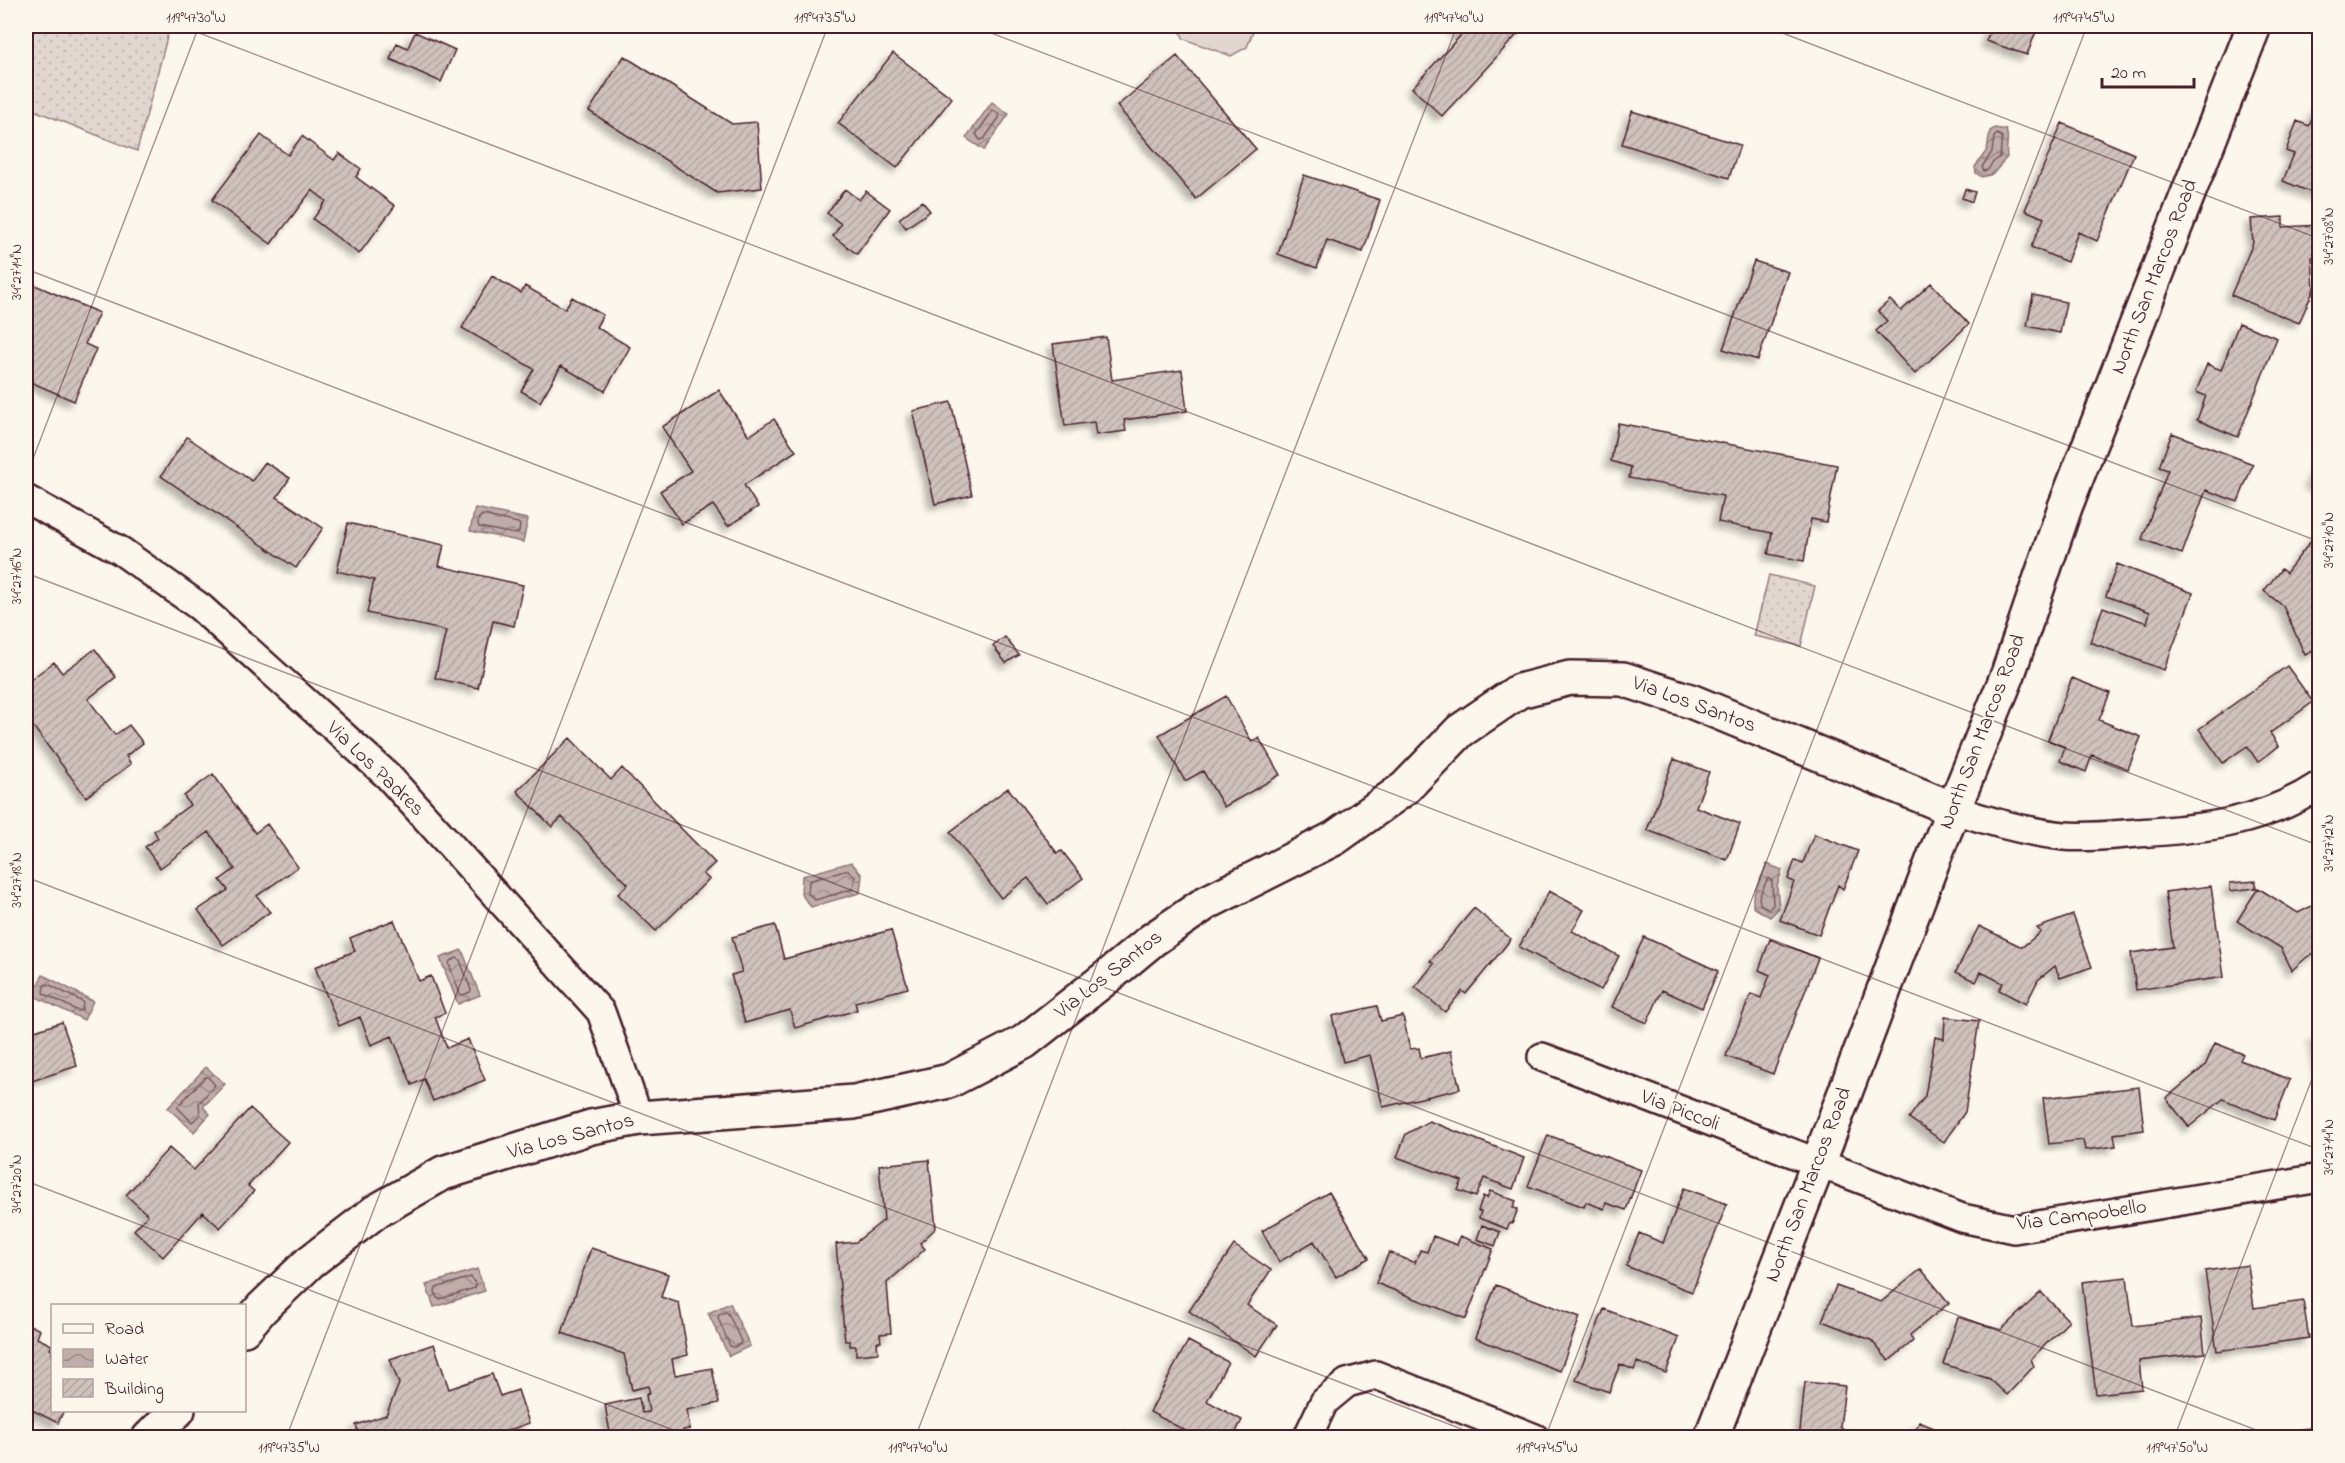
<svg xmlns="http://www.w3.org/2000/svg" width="2345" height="1463" viewBox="0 0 2345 1463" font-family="'Indie Flower',sans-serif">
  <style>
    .grass { fill: url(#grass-dots); stroke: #967b7e; stroke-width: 1.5 }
    .pitch { fill: #e2d7d0; stroke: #967b7e; stroke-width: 1.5 }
    .water { fill: url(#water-waves); stroke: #907477; stroke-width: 1.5 }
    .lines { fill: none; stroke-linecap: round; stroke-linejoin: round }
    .shore { stroke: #79585e; stroke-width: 1.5 }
    .stream { stroke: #907477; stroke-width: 9 }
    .building { fill: url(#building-hatch); stroke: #4a1f2b; stroke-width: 1.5; filter: url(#shadow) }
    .street-casing { stroke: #4a1f2b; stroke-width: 32 }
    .secondary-casing { stroke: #4a1f2b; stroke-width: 38 }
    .street { stroke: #fbf7ec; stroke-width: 27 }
    .secondary { stroke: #fbf7ec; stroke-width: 33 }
    .ticks { fill: none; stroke: #4a1f2b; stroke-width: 1.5; stroke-opacity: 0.45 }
    .labels { text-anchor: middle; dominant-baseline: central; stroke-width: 4.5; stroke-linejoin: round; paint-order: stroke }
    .street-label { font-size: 21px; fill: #4a1f2b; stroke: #fbf7ec }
    .neatline { fill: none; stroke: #4a1f2b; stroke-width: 2 }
    .ticks-label { font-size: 15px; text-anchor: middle; fill: #4a1f2b }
  </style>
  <defs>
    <pattern id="grass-dots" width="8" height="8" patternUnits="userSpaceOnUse" patternTransform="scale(1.5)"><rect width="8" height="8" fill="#e2d7d0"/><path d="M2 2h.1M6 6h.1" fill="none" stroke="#c3b8b3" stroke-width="1.8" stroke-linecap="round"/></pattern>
    <pattern id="water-waves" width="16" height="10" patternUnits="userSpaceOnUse" patternTransform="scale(1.5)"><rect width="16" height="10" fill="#bfadaa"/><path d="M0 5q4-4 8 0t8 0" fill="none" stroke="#9d8c8b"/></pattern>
    <pattern id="building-hatch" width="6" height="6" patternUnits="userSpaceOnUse" patternTransform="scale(1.5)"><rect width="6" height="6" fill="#cfc2bc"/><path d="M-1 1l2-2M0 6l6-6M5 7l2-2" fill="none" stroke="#b3a6a2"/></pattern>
    <filter id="shadow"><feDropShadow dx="-5.5" dy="5.5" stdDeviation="3" flood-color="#0004"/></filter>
  </defs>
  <rect width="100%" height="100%" fill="#fbf7ec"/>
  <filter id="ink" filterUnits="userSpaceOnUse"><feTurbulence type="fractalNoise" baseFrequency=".0167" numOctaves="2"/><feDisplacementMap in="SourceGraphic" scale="12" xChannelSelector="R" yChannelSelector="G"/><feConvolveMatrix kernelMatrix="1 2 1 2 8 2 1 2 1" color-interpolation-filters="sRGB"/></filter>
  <g filter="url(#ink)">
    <path class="grass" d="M26 26H170L137 151 26 107Z
      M1769 575 1815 586 1801 646 1754 636Z"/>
    <path class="pitch" d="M1177 26H1255L1247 47 1231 56 1184 39Z"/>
    <path class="water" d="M992 102 1009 114 984 150 966 138Z
      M1995 128 2006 130C2010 139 2005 148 2007 157L1993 174 1982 177 1976 173 1975 167 1987 150 1990 131Z
      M475 508 528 519 523 542 470 531Z
      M851 862 862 875 860 893 811 907 801 894 802 876Z
      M1767 864 1782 870 1777 886 1779 908 1770 917 1753 907V896Z
      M462 950 480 995 458 1004 440 958Z
      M43 975 93 1001 84 1020 32 995Z
      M206 1067 225 1084 203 1107 210 1114 194 1132 168 1108Z
      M477 1269 485 1291 434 1307 426 1285Z
      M730 1303 750 1346 729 1356 708 1313Z"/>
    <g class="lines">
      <path class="shore" d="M995 111 999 114V118L984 139 980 140 976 134 992 112Z
        M1997 134 2002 137 2000 157 1992 163 1988 170 1984 171 1982 167 1992 152 1994 137Z
        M482 515 518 523 520 525 519 532 515 534 479 527 478 524 479 518Z
        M848 870 855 877 853 889 815 900 808 893 809 881Z
        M1768 878 1772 881 1773 905 1769 909 1760 904 1759 897Z
        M457 958 460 960 471 990 470 992 463 995 460 994 449 964 450 961Z
        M48 984 83 1002 82 1010 78 1011 43 993 44 986Z
        M205 1077H208L215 1085 199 1103 200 1115 192 1122 177 1107Z
        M471 1277 476 1285 475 1288 440 1299 437 1298 435 1291 436 1288Z
        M725 1312 728 1313 741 1341 740 1344 734 1347 730 1346 718 1318 719 1315Z"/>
      <path class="stream" d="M2285 1438 2292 1434 2320 1430"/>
    </g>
    <path class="building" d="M1451 26H1525L1442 116 1412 88 1461 35Z
      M1992 26H2038L2027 55 1986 41Z
      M415 32 455 50 441 82 390 59 397 43 408 48Z
      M893 53 952 98 897 168 838 123Z
      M624 56 732 124 757 122 762 188 717 193 589 111Z
      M1177 56 1256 149 1196 199 1117 106Z
      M2320 101V196L2283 181 2294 154 2286 151 2297 121 2309 126Z
      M1632 111 1740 145 1729 178 1622 144Z
      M2062 123 2134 154 2097 241 2078 232 2067 262 2031 247 2044 218 2025 210Z
      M261 135 288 155 302 136 334 160 339 153 361 169 356 177 395 206 359 254 313 219 326 201 312 190 271 244 212 200Z
      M1304 175 1380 200 1363 252 1327 240 1317 268 1278 254Z
      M845 189 859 200 866 191 890 209 857 254 833 236 841 224 827 213Z
      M1965 189 1975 192 1972 202 1962 198Z
      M922 201 930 211 906 228 899 219Z
      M2283 217V227L2320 225V256L2312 257 2314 289 2299 323 2231 295 2253 243 2251 219Z
      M1754 261 1788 272 1758 360 1723 349Z
      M492 276 521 293 525 286 565 309 572 297 603 315 596 327 630 347 605 391 561 366 540 402 521 391 534 369 462 328Z
      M26 281 99 313 85 344 96 349 74 401 26 380Z
      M1931 283 1969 324 1915 374 1876 331 1887 321 1878 311 1890 300 1901 311Z
      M2033 295 2066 302 2060 333 2027 326Z
      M2239 323 2277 338 2238 437 2197 420 2206 396 2196 392 2207 364 2221 370Z
      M1106 337 1112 380 1182 370 1187 411 1124 420 1126 431 1096 435 1094 422 1065 426 1053 344Z
      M719 390 749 436 774 419 796 451 744 485 758 507 728 526 713 505 682 524 660 491 691 471 662 427Z
      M951 402 972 495 935 504 913 411Z
      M1618 423 1837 465 1826 522 1811 519 1804 561 1768 554 1772 533 1718 522 1723 496 1629 478 1631 467 1611 461Z
      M2172 433 2253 464 2238 502 2206 490 2182 554 2142 539 2168 470 2159 467Z
      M187 437 252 481 265 462 290 478 277 497 323 528 296 568 161 476Z
      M2320 459V487L2310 483Z
      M348 523 444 545 439 566 523 585 514 626 493 621 478 688 435 678 446 631 367 613 374 580 337 571Z
      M2319 531 2320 648 2305 655 2283 606 2264 591 2281 569 2286 573Z
      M2117 564 2193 593 2164 670 2090 642 2103 607 2147 623 2150 612 2106 596Z
      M1005 637 1019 655 1006 663 993 646Z
      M95 649 116 677 88 699 115 735 129 725 143 743 126 756 131 764 86 797 26 717V683L54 662 62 673Z
      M2287 666 2313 702 2270 733 2279 746 2258 762 2247 746 2223 763 2199 729Z
      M2072 678 2110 693 2099 720 2141 737 2128 769 2092 755 2086 772 2060 761 2065 747 2048 740Z
      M1226 696 1252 742 1259 738 1280 775 1224 807 1203 771 1185 781 1159 735Z
      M570 738 611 780 622 768 715 863 703 874 709 879 656 931 618 894 628 884 562 817 552 827 517 791Z
      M1674 759 1709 772 1696 807 1740 824 1727 860 1647 830Z
      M213 774 255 833 267 824 298 867 257 896 270 912 223 945 198 910 228 890 220 880 235 869 209 832 160 868 145 847 158 838 154 831 190 805 184 796Z
      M1008 788 1057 853 1062 851 1083 878 1048 904 1028 878 1001 898 950 832Z
      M1814 834 1858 851 1843 889 1838 885 1819 935 1780 920 1794 882 1788 879 1795 860 1803 863Z
      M2256 881V888L2230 891V883Z
      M2211 886 2224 977 2136 990 2131 953 2173 947 2165 892Z
      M2258 888 2298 913 2320 902V950L2307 957 2292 970 2281 948 2237 921Z
      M1549 891 1584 910 1572 931 1619 956 1601 990 1519 947Z
      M1474 908 1511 939 1466 994 1462 991 1445 1012 1415 987 1434 964 1430 961Z
      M2073 915 2092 967 2060 978 2055 966 2038 980 2026 1004 1999 990 2003 983 1981 972 1976 982 1956 972 1979 926 2022 947 2041 932 2037 928Z
      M394 920 419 981 431 976 445 1013 435 1017 447 1048 468 1039 485 1080 433 1101 424 1079 412 1085 392 1036 371 1045 360 1017 339 1026 315 967 355 951 350 938Z
      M775 925 784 959 891 930 908 988 855 1002 857 1010 795 1028 790 1010 745 1023 731 975 742 972 732 937Z
      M1644 937 1718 971 1702 1008 1662 990 1647 1023 1612 1007Z
      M1770 939 1818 958 1773 1074 1726 1056 1751 994 1761 998 1770 975 1759 970Z
      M1377 1006 1381 1021 1403 1016 1410 1049 1419 1048 1421 1058 1451 1051 1460 1089 1383 1107 1370 1055 1343 1062 1332 1016Z
      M1945 1017 1979 1021 1965 1112 1944 1142 1909 1118 1925 1096 1935 1037 1944 1039Z
      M62 1022 77 1066 26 1083V1034Z
      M2320 1035V1076L2314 1036Z
      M2215 1043 2243 1054 2240 1060 2290 1080 2274 1120 2223 1099 2189 1127 2166 1098 2205 1066Z
      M2139 1087 2144 1130 2114 1134 2116 1146 2085 1150 2083 1140 2049 1144 2043 1098Z
      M250 1108 288 1142 248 1186 254 1191 220 1228 203 1212 163 1257 134 1230 148 1215 126 1195 169 1148 194 1170Z
      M1429 1121 1524 1158 1513 1189 1484 1178 1476 1197 1458 1190 1462 1181 1397 1157 1406 1134Z
      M1548 1135 1641 1170 1626 1210 1606 1203 1604 1209 1586 1202 1584 1207 1528 1186Z
      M929 1160 936 1228 920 1243 925 1249 887 1283 891 1333 880 1334 881 1342H877L878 1353 856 1355V1346H850V1341H845L836 1244 856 1242 884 1220 879 1165Z
      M1684 1188 1727 1204 1692 1292 1626 1266 1639 1233 1663 1243Z
      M1490 1191 1516 1201 1513 1208 1518 1209 1512 1224 1510 1223 1507 1229 1479 1218 1481 1212 1478 1211 1483 1196 1487 1198Z
      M1329 1192 1369 1258 1336 1277 1314 1241 1279 1262 1262 1231Z
      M1482 1225 1500 1232 1495 1246 1477 1239Z
      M1433 1236 1457 1245 1460 1236 1493 1249 1466 1319 1376 1283 1389 1252 1415 1263 1420 1250 1427 1252Z
      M1234 1245 1271 1270 1247 1305 1277 1325 1256 1356 1189 1311Z
      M591 1248 668 1274 661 1297 679 1303 688 1355 672 1359 675 1375 712 1368 719 1403 687 1410 690 1429 683 1430 685 1438H611L605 1405 639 1398 642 1413 649 1412 646 1395 650 1393 648 1386 632 1390 624 1354 562 1333Z
      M2248 1265 2254 1308 2303 1301 2309 1338 2217 1351 2205 1271Z
      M1921 1269 1949 1303 1910 1335 1913 1341 1889 1361 1871 1340 1822 1321 1836 1286 1881 1302Z
      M2127 1277 2133 1326 2201 1318 2205 1353 2139 1361 2142 1389 2096 1394 2082 1282Z
      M1496 1285 1580 1317 1560 1371 1475 1338Z
      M2041 1292 2069 1321 2031 1359 2034 1366 2007 1395 1990 1379 1943 1364 1958 1317 2001 1330Z
      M1604 1309 1679 1338 1666 1373 1637 1362 1634 1370 1620 1364 1609 1392 1576 1380Z
      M26 1323 40 1330 37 1338 52 1345 50 1349 52 1350V1410H64L58 1423 26 1407Z
      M1188 1341 1228 1362 1207 1401 1242 1420 1233 1438H1199L1150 1412Z
      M434 1344 449 1389 492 1374 500 1396 518 1390 529 1423 487 1438H360L356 1425 386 1415 399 1384 390 1359Z
      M1805 1382 1845 1386 1840 1427 1854 1438H1795L1800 1431Z
      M1919 1422 1959 1438H1913Z
      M1124 1430 1144 1438H1121Z"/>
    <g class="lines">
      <g class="street-casing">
        <path id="street" d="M26 499 121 551 200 607 388 776 601 1012 639 1118
          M1953 809C1990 822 2025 832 2064 836 2088 838 2113 835 2137 833 2203 829 2263 823 2320 785
          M1542 1057 1962 1218 2014 1229 2320 1178
          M1307 1438 1324 1402 1347 1383 1376 1375 1535 1438"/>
      </g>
      <g class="secondary-casing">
        <path id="secondary" d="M244 1329 262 1308 310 1262 375 1212 443 1173 591 1127 639 1118 854 1102 949 1081 1024 1042 1111 974 1152 940 1206 903 1335 838 1405 788 1460 731 1519 691 1570 678 1623 679 1693 702 1953 809
          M149 1438 178 1410
          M1711 1438 1818 1164 1935 855 2008 674 2065 507 2254 26"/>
      </g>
      <use href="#street" class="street"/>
      <use href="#secondary" class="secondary"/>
    </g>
  </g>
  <path class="ticks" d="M181 26 2320 846M973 26 2320 542M1764 26 2320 239M26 269 2320 1150M26 477 199 26M26 573 2277 1438M26 877 1485 1438M26 1181 694 1438M286 1438 828 26M915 1438 1457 26M1545 1438 2087 26M2174 1438 2320 1058"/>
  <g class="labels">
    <g class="street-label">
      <text transform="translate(2155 277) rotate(-69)">North San Marcos Road</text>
      <text transform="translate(1694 705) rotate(20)">Via Los Santos</text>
      <text transform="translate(1983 732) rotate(-69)">North San Marcos Road</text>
      <text transform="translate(375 769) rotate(44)">Via Los Padres</text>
      <text transform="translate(1109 975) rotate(-38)">Via Los Santos</text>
      <text transform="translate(1680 1111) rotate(21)">Via Piccoli</text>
      <text transform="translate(571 1137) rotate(-15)">Via Los Santos</text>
      <text transform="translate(1809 1185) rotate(-69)">North San Marcos Road</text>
      <text transform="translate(2082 1216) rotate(-8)">Via Campobello</text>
    </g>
  </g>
  <rect width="2345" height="1463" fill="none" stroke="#fbf7ec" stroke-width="66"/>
  <rect x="51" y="1304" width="195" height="108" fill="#fbf7ec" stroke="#b4a19f" stroke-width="1.5"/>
  <rect x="63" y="1324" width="30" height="9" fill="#fbf7ec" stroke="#b4a19f" stroke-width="1.5"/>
  <text x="105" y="1334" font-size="18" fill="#4a1f2b">Road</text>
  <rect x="63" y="1349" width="30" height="18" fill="url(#water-waves)" stroke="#b4a19f" stroke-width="1.5"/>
  <text x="105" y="1364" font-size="18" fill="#4a1f2b">Water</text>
  <rect x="63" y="1379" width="30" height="18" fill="url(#building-hatch)" stroke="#b4a19f" stroke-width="1.5"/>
  <text x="105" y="1394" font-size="18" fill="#4a1f2b">Building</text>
  <path d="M2102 78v9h92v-9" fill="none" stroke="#4a1f2b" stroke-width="3"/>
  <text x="2111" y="78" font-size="18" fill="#4a1f2b" stroke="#fbf7ec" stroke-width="4.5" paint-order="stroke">20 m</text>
  <rect x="33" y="33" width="2279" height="1397" class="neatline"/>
  <g class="ticks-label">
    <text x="196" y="22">119°47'30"W</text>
    <text x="825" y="22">119°47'35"W</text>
    <text x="1454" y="22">119°47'40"W</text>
    <text x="2084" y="22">119°47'45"W</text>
    <text transform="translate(2328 236) rotate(-90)" y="5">34°27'08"N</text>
    <text transform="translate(16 272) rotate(-90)" y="5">34°27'14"N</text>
    <text transform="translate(2328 540) rotate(-90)" y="5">34°27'10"N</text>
    <text transform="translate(16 576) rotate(-90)" y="5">34°27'16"N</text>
    <text transform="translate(2328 843) rotate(-90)" y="5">34°27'12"N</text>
    <text transform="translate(16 880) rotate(-90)" y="5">34°27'18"N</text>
    <text transform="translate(2328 1147) rotate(-90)" y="5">34°27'14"N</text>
    <text transform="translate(16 1184) rotate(-90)" y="5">34°27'20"N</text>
    <text x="289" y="1452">119°47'35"W</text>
    <text x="918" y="1452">119°47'40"W</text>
    <text x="1547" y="1452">119°47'45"W</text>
    <text x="2177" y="1452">119°47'50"W</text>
  </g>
</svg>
